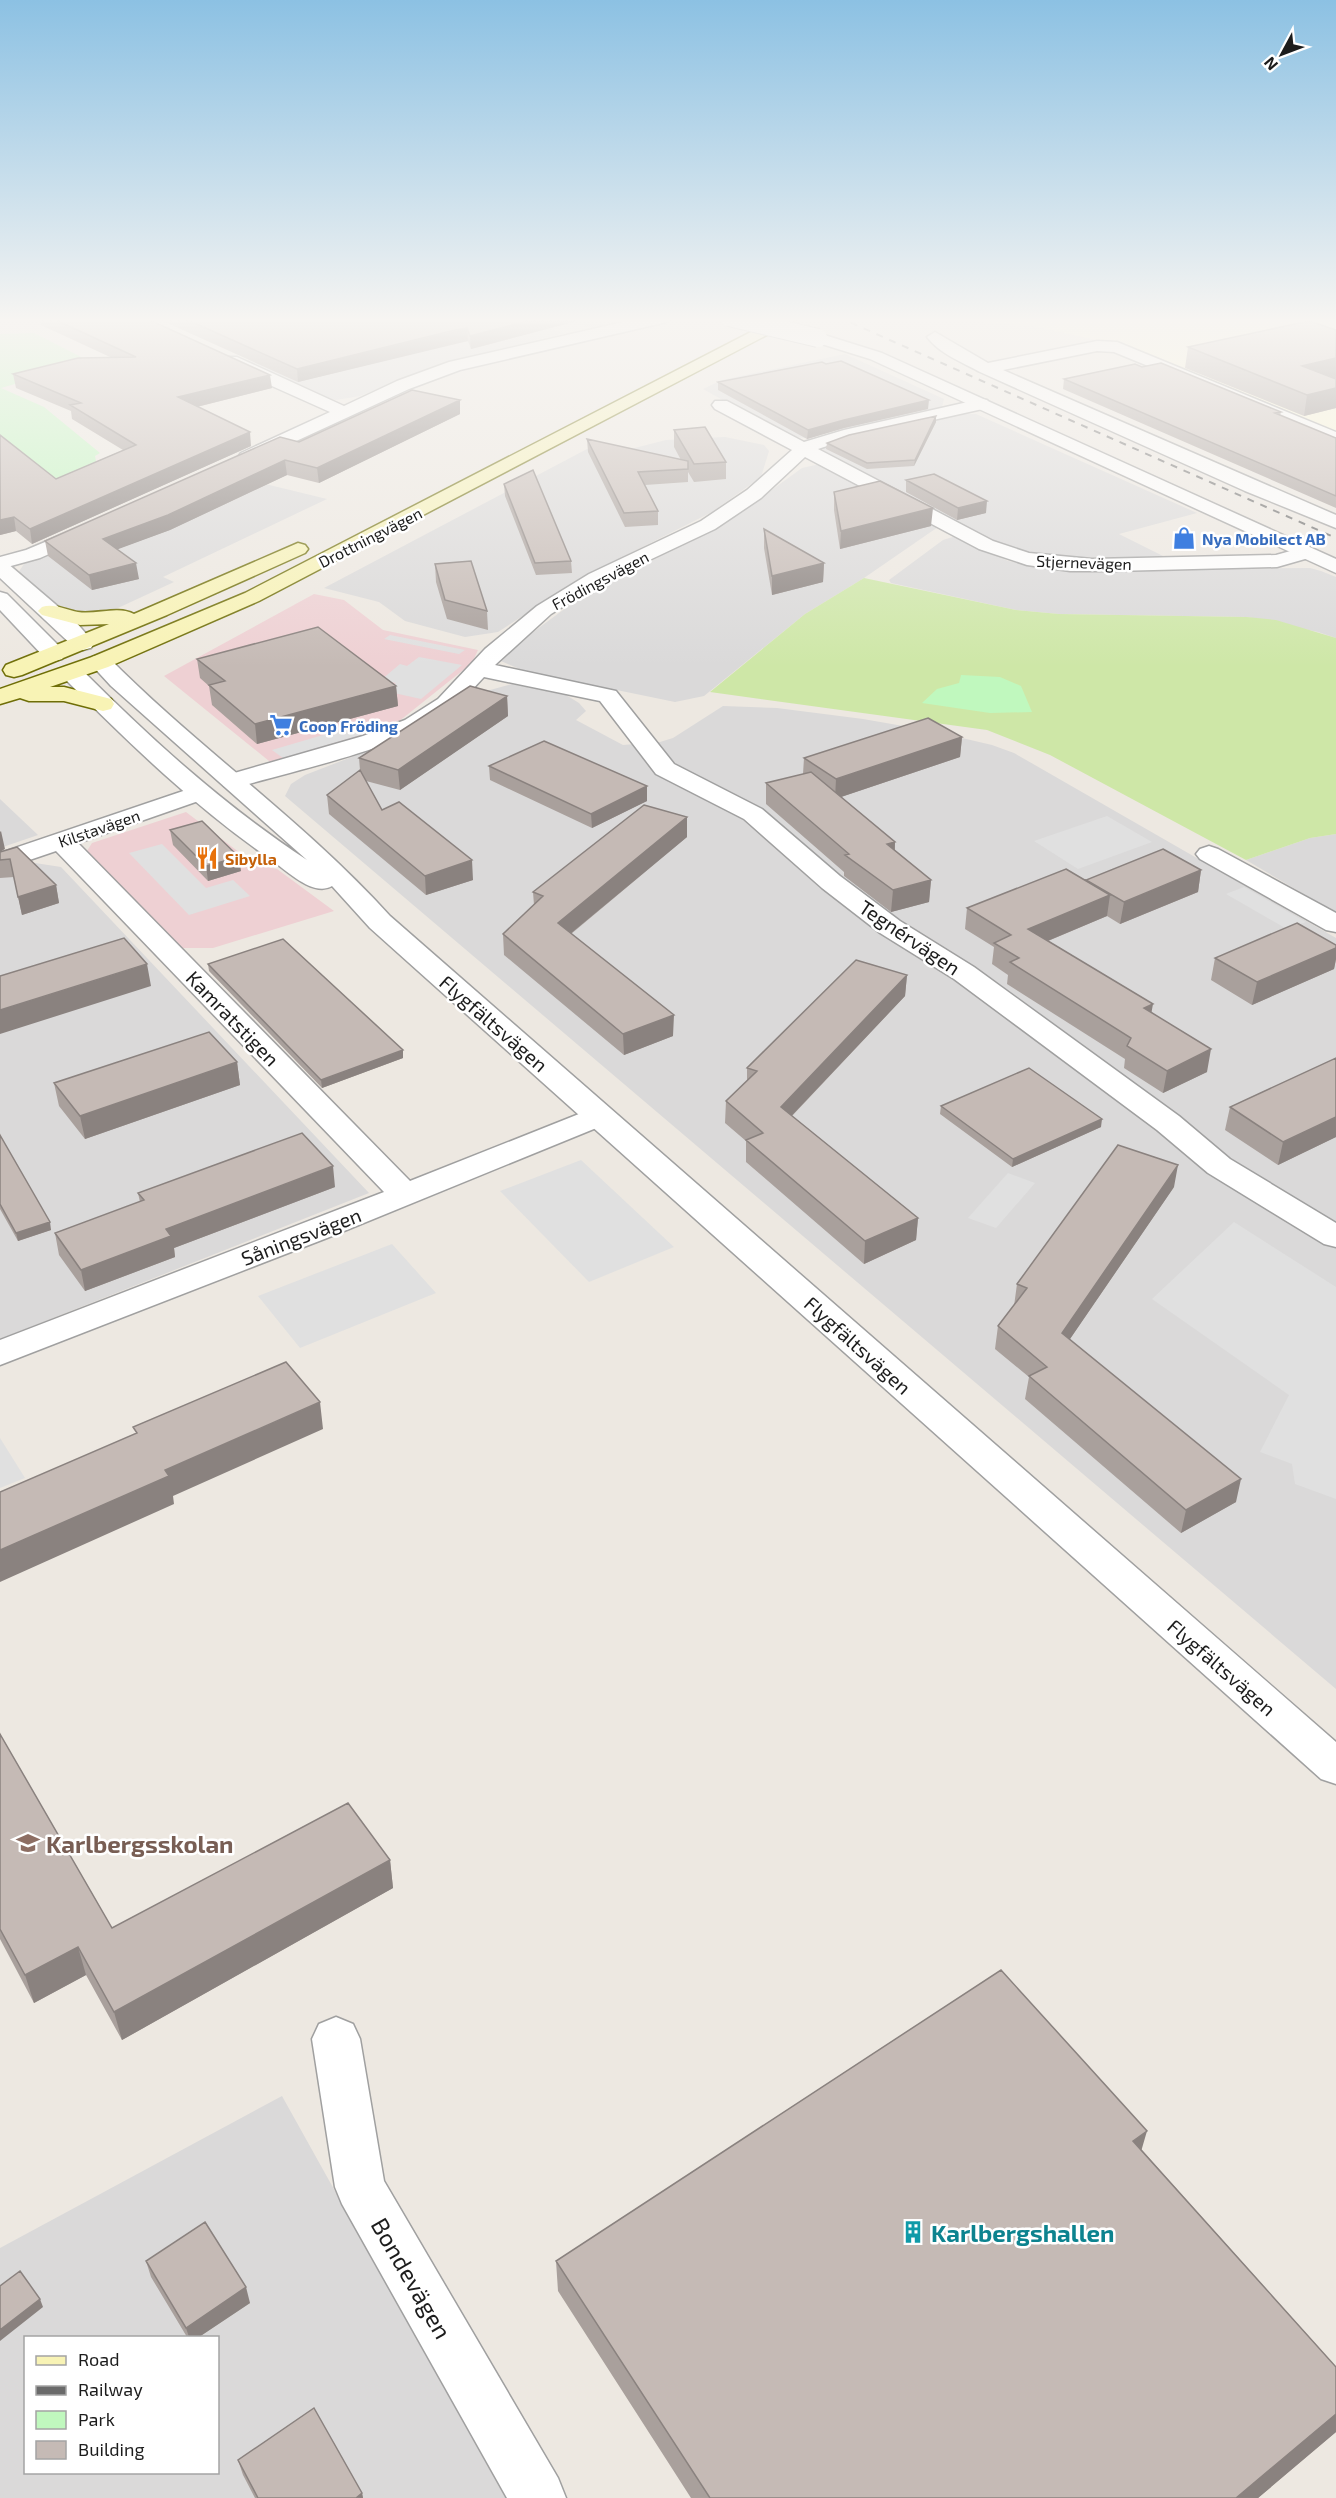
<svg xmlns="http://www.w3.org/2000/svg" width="1336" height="2498" viewBox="0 0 1336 2498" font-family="'Exo 2',sans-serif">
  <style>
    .residential { fill: #dad9d9; fill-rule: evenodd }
    .commercial { fill: #eed0d3 }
    .education { fill: #fefad9 }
    .grass { fill: #cee7a7 }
    .park { fill: #c0f8be }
    .parking { fill: #e0e0e0 }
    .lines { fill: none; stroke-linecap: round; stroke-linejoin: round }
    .minor-casing { stroke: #a0a0a0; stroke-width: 3 }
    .tertiary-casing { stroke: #a0a0a0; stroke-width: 3 }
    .secondary-casing { stroke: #6f6e07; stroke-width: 3 }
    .minor { fill: #fff; fill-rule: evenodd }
    .tertiary { fill: #fff; fill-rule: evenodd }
    .secondary { fill: #f8f3b5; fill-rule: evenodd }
    .rail { stroke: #6a6a6a; stroke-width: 2; stroke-dasharray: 7 7; stroke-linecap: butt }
    .tertiary-bridge-casing { stroke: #a0a0a0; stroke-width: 20; stroke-linecap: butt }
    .tertiary-bridge { stroke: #fff; stroke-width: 18 }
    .wall { fill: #a9a09c }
    .shaded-wall { fill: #8a827f }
    .building { fill: #c5bab5; stroke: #8a827f; stroke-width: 1.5 }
    .labels { text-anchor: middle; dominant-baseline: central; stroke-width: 5; stroke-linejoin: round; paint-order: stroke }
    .far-street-label { font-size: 16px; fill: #1c1c1c; stroke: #fff }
    .far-shop-label { font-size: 16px; font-weight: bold; fill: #366cbe; stroke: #fff; text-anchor: start }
    .far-food-label { font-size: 16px; font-weight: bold; fill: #c56008; stroke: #fff; text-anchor: start }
    .street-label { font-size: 20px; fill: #1c1c1c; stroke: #fff }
    .near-education-label { font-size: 24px; font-weight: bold; fill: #785e54; stroke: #fff; text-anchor: start }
    .near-culture-label { font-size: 24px; font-weight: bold; fill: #0d838f; stroke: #fff; text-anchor: start }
    .near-street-label { font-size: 24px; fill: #1c1c1c; stroke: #fff }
  </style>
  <rect width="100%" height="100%" fill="#ede8e1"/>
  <path class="residential" d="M434 317H515L564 333 443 363 360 396 336 400 327 399 241 362Z
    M551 317H649L593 328Z
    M845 354 944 399 942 407 804 438 785 435 703 389 722 380Z
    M957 414H976L1197 513 1119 534 1165 557 1065 558 1029 554 1009 549 823 454V445Z
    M725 437 764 445 769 451 761 477 712 512 579 579 498 632 465 637 405 621 379 602 324 588 587 449 611 454 666 440Z
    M820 464 938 527 864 578 805 614 704 696 675 702 524 671 501 661 517 644 578 599 730 520 802 468Z
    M224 474 327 499 163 577 174 582 105 614 65 610 18 573 24 564Z
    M956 536 1008 561 1057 569 1310 568 1321 571 1336 577V638L1318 632 1247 617 1059 614 1016 610 891 583 889 580 943 540Z
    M512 684 566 695 579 703 586 711 576 720 623 745 660 742 673 738 723 706 777 708 863 719 932 731 992 745 1014 753 1336 938V1689L285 796 291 784 305 775 388 743 465 697Z
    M0 799 38 835 0 848Z
    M1336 834V913L1246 860 1310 838Z
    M35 863 61 867 369 1193 0 1339V875Z
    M282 2096 506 2498H0V2248ZM26 2338H218V2472H26Z"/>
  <path class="commercial" d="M314 594 344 600 383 630 478 650 472 663 388 730 274 765 164 676Z
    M186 812 256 865 277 869 334 911 213 948H179L94 861 87 851 92 843Z"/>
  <path class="education" d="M1336 317V431L1179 367 1119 345 1028 325 916 318Z"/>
  <path class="grass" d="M864 578 1016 610 1059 614 1247 617 1276 620 1336 638V834L1310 838 1246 860 1050 755 987 730 710 692 805 614Z"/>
  <path class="park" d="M34 333 91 362 1 388 44 407 100 453 95 456 96 461H106L37 496 0 447V334Z
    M961 675 1000 677 1021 686 1032 712 990 713 922 703 937 689 959 683Z"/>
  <path class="parking" d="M390 635 465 650 459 654 384 639Z
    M419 657 462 665 421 699 385 691 396 683 381 680 400 664 407 666Z
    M374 720 385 728 283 758 272 750Z
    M1107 816 1152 842 1078 869 1034 841Z
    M162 844 206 888 233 880 250 896 189 915 129 853Z
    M1244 887 1306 922 1287 929 1226 894Z
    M581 1160 674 1247 589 1282 500 1191Z
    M1008 1173 1035 1183 996 1228 968 1218Z
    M1234 1222 1336 1287V1499L1295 1484 1292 1464 1260 1452 1289 1395 1152 1299Z
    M392 1244 436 1293 300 1348 258 1296Z
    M0 1438 25 1478 0 1488Z"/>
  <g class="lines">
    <g class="minor-casing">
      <path id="minor" d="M645 317H675L667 322 460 370 409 389 253 461H241L238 457 241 453 330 412 225 365 223 361 225 357H237L344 406 397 381 449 362Z
        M935 332 988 363 1097 341 1117 342 1336 432V443L1114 352 1097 351 1003 370 1336 515V528L1245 491 980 372C962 362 940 354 927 337Z
        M981 399 987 400 990 404 987 408 848 439 818 449 993 541 1029 553 1092 559 1276 555 1305 547 1312 549 1315 553 1312 557 1277 567 1114 571H1070L1027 565 979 549 805 457 761 498 715 529 603 582 551 614 495 665 616 691 674 764 762 809 840 876 900 921 974 967 1179 1116 1230 1159 1336 1223V1247L1324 1244 1208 1173 1157 1130 954 979 880 933 822 888 744 819 656 774 600 701 484 677C474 687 464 701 452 710 400 749 306 767 242 786L233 788 224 786 221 781 224 776 363 736 405 720 438 699 485 649 537 606 589 574 701 521 747 490 792 450 715 409 712 405 715 401H727L804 442 844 430Z
        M88 524 95 526 98 530 95 534 40 558 0 569V557L26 550Z
        M198 786 207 788 210 793 207 798 78 843 410 1181 589 1110 600 1107 611 1110 615 1116 611 1122 327 1238 0 1365V1340L384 1192 56 851 0 870V853Z
        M1209 846 1218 849 1336 913V932L1326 930 1200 859 1196 854 1200 849Z
        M336 2017 353 2024 360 2039 384 2181 558 2478 566 2498H507L342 2204 335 2187 312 2039 319 2024Z"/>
    </g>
    <g class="tertiary-casing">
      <path id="tertiary" d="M818 333 882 353 1336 559V573L870 359 812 341 810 338Z
        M0 561 7 563 75 621 94 643 91 648 83 650 75 648 0 578Z
        M0 592 7 594 62 649 65 654 62 659 54 661 46 659 0 610Z
        M100 655 108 657C198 748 304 821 390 916L1336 1742V1784L1321 1779 370 928 332 886C314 897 288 872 273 861 196 808 130 744 64 678L61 673 64 668 72 666 80 668C152 740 222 804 307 860L111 686 89 662 92 657Z"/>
    </g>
    <g class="secondary-casing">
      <path id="secondary" d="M780 317H801L259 601 108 667 50 687H64L111 699 114 704 111 709 103 711 64 701H29L20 698 0 704V689L92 657 245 593Z
        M298 543 305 545 308 549 305 553 167 615 22 675 14 677 6 675 3 670 6 665 109 624 80 625 42 615 38 611 42 607C54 603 66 610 78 612 96 615 118 605 134 614Z"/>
    </g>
    <use href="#minor" class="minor"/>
    <use href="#tertiary" class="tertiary"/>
    <use href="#secondary" class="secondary"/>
    <path class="rail" d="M838 317 1336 538"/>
    <g class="tertiary-bridge-casing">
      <path id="tertiary-bridge" d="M729 317 818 338"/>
    </g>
    <use href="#tertiary-bridge" class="tertiary-bridge"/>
  </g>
  <path class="wall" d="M39 317H143L272 388 197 407 251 446 32 544 16 531 0 535V435L56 479 123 450 72 419 71 411 16 388 13 374 110 357 41 325Z
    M154 317H592L471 349 468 341 456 343 298 382Z
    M1336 330V378H1334L1336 379V408L1304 416 1185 368 1188 347Z
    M1142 367 1281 412 1280 416 1336 438V508L1063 389 1064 379Z
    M718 382 928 409 844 428 807 439 718 390Z
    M460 400V414L319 483 287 475 170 530 117 549 139 579 92 590 48 556 45 541 299 442Z
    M936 422 914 466 867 469 826 449 827 443Z
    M674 430 726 462V479L694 482 688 472V482L645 485 658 511V525L625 527 588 452 587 439 681 460 674 447Z
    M906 480 986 513 957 520 906 492Z
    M504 484 571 561 572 573 536 575 505 496Z
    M834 492 931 526 840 549 834 510Z
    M764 529 824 563 823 582 772 595 764 548Z
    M435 564 487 611 488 630 447 619 436 582Z
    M197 659 396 686 398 706 257 744 212 705 209 686 200 678Z
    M507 696 508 716 400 790 366 781 382 810 473 880 426 895 329 814 327 795 360 770 359 758Z
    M962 737 960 757 841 797 895 842V850L931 880 929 902 891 912 844 876V872L766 804V783L803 774 804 758Z
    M489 766 647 801 592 828 490 780Z
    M687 817V837L571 934 673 1036 624 1055 504 955 503 934 534 905 533 892Z
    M170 830 241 871 208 881 173 845Z
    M0 852 56 885 59 903 22 915 14 877 0 878Z
    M1201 870 1198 892 1120 924 1107 916 1048 941 1152 1013 1207 1072 1163 1093 1124 1068 1125 1059 1007 984 1008 975 992 964 994 947 965 929 967 908 1086 881V880Z
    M1336 945V959L1334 969 1252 1005 1211 980 1215 958Z
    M208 964 403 1058 322 1088 209 971Z
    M907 975 905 996 792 1116 918 1218 916 1240 864 1264 746 1162V1141L725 1123 726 1101 747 1081V1068Z
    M1336 1058V1137L1278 1165 1225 1130 1230 1107Z
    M237 1062 240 1085 85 1139 59 1106 54 1083Z
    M941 1106 1101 1127 1012 1167 940 1114Z
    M0 1135 51 1230 18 1241 0 1209Z
    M335 1187 174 1248 175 1257 85 1291 59 1255 55 1233 140 1202 138 1193Z
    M1174 1187 1070 1339 1236 1502 1181 1533 1025 1399 1029 1377 995 1349 998 1326 1014 1306 1017 1284Z
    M0 1734 112 1928 390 1860 393 1888 122 2040 86 1975 34 2003 0 1939Z
    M1142 2150 1336 2367V2432L1258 2498H691L558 2291 556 2261Z
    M146 2261 250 2303 199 2337H187L151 2277Z
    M238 2460 362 2493 363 2498H255L243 2475Z"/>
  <path class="shaded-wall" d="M543 317H592L471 349 470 336Z
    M467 328 468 341 298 382 297 369Z
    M1336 358V378L1298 387 1302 366Z
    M270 375 272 388 180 411 178 397Z
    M1336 388V408L1304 416 1307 395Z
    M460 400V414L319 483 317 468Z
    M929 400 928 409 844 428 807 439 808 430 844 420Z
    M936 416V422L914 466 915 460Z
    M250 432 251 446 32 544 30 529Z
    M285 460 287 475 170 530 105 554 103 539Z
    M987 501 986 513 957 520 958 508Z
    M933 508 931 526 840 549 841 531Z
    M14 517 16 531 0 535V520Z
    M136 563 139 579 92 590 89 575Z
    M824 563 823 582 772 595V576Z
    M396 686 398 706 257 744 255 724Z
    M507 696 508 716 400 790 398 770Z
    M962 737 960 757 835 799 836 779Z
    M647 786V801L592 828 591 814Z
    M687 817V837L558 944V923Z
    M1 831 5 849 0 852V832Z
    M895 842 894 863 887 844Z
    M239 857 241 871 208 881 206 866Z
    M472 860 473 880 426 895 425 876Z
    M1201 870 1198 892 1120 924 1124 902Z
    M931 880 929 902 891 912 893 890Z
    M56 885 59 903 22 915 18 897Z
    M1110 895 1107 916 1026 950 1028 929Z
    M1336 948V959L1334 969 1252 1005 1257 982Z
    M147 964 151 986 0 1034V1010Z
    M907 975 905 996 780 1128 781 1107Z
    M1153 1004 1149 1026 1144 1008Z
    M674 1015 673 1036 624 1055 623 1034Z
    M1211 1049 1207 1072 1163 1093 1167 1071Z
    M403 1050V1058L322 1088 321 1080Z
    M237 1062 240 1085 85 1139 80 1116Z
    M1336 1117V1137L1278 1165 1283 1142Z
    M1102 1119 1101 1127 1012 1167 1013 1159Z
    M1178 1165 1174 1187 1059 1355 1062 1333Z
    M333 1166 335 1187 174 1248 175 1257 85 1291 81 1270 166 1229Z
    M918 1218 916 1240 864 1264 865 1241Z
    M50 1222 51 1230 18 1241 16 1233Z
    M320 1402 323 1429 173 1496 174 1504 0 1582V1550L165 1470Z
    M1241 1479 1236 1502 1181 1533 1186 1510Z
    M390 1860 393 1888 122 2040 114 2012Z
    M78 1947 86 1975 34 2003 25 1975Z
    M1147 2131 1138 2162 1133 2141Z
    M246 2287 250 2303 199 2337H189L186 2328Z
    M40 2299 43 2307 0 2341V2330Z
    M1336 2414V2432L1258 2498H1236Z
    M362 2493 363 2498H356Z"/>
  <path class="building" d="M49 317H143L270 375 178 397 250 432 30 529 14 517 0 520V435L56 479 136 445 70 405 81 403 13 374 78 358 136 357Z
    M181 317H543L470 336 467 328 455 330 297 369Z
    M1309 321 1336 330V358L1302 366 1336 379V388L1307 395 1188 347Z
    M841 361 929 400 844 420 808 430 718 382 822 362 826 364Z
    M1161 363 1281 412 1275 413 1336 438V496L1064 379 1135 364 1142 367Z
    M412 390 460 400 317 468 285 460 168 515 103 539 136 563 89 575 45 541 280 437 299 442Z
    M936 416 915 460 867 463 827 443 849 435Z
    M705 427 726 462 694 464 674 430Z
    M587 439 688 461V469L638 472 658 511 624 513Z
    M533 470 571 561 535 563 504 484Z
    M934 474 987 501 958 508 906 480Z
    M880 481 933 508 841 531 834 492Z
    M764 529 824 563 772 576Z
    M471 561 487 611 445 600 435 564Z
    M318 627 396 686 255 724 209 685 225 681 197 659Z
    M470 686 507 696 398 770 359 758Z
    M928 718 962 737 836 779 804 758Z
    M544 741 647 786 591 814 489 766Z
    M360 770 382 810 399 802 472 860 425 876 327 795Z
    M811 772 895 842 887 844 931 880 893 890 845 855 849 854 766 783Z
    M644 805 687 817 558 923 674 1015 623 1034 503 934 543 896 533 892Z
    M202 821 239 857 206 866 170 830Z
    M17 847 56 885 18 897 10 859 0 860V852Z
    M1163 849 1201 870 1124 902 1086 880Z
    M1066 869 1110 895 1028 929 1153 1004 1144 1008 1211 1049 1167 1071 1127 1046 1131 1038 1010 962 1019 958 994 943 1011 935 967 908Z
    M1297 923 1336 945V948L1257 982 1215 958Z
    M124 938 147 964 0 1010V976Z
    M283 939 403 1050 321 1080 208 964Z
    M856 960 907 975 781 1107 918 1218 865 1241 746 1140 763 1133 726 1101 757 1071 747 1068Z
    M209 1032 237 1062 80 1116 54 1083Z
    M1336 1058V1117L1283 1142 1230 1107Z
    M1029 1068 1102 1119 1013 1159 941 1106Z
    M302 1133 333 1166 166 1229 171 1236 81 1270 55 1233 144 1200 138 1193Z
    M0 1135 50 1222 16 1233 0 1204Z
    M1118 1145 1178 1165 1062 1333 1241 1479 1186 1510 1029 1376 1047 1367 998 1326 1027 1288 1017 1284Z
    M286 1362 320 1402 165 1470 169 1476 0 1550V1492L137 1433 133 1427Z
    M0 1734 112 1928 348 1803 390 1860 114 2012 78 1947 25 1975 0 1929Z
    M1001 1970 1147 2131 1133 2141 1336 2367V2414L1236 2498H710L556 2261Z
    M205 2222 246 2287 186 2328 146 2261Z
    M20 2271 40 2299 0 2330V2286Z
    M314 2408 362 2493 356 2498H258L238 2460Z"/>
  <linearGradient id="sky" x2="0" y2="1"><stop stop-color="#8cc1e3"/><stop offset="0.48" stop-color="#f7f5f2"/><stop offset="1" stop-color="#f7f5f2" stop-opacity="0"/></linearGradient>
  <rect width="1336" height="667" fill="url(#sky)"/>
  <defs>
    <g id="shop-bare" transform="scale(1.8)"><path d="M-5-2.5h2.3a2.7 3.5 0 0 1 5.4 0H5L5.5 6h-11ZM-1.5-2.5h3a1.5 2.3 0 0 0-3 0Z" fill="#3f7fe0" stroke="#fff" stroke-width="2.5" paint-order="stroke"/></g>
    <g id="supermarket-bare" transform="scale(1.8)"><path d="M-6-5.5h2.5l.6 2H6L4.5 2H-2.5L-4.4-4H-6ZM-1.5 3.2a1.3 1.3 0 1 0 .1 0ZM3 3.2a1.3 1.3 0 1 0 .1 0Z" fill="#3f7fe0" stroke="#fff" stroke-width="2.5" paint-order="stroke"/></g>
    <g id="restaurant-bare" transform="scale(1.8)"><path d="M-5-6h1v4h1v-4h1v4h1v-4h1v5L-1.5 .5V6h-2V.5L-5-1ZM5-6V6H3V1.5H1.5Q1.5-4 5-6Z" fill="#e8710a" stroke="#fff" stroke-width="2.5" paint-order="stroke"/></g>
    <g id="school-bare" transform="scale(1.8)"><path d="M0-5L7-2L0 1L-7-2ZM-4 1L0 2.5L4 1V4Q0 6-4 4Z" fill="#8d6e63" stroke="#fff" stroke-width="2.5" paint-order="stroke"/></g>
    <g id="building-bare" transform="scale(1.8)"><path d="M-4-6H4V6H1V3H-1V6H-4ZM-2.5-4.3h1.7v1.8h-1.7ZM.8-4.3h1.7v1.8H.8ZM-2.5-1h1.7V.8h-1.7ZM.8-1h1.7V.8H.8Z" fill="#0f9aa8" stroke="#fff" stroke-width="2.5" paint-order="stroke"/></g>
  </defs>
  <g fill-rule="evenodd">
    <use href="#shop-bare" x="1184" y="538"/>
    <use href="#supermarket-bare" x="281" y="725"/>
    <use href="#restaurant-bare" x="207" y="858"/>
    <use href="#school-bare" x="28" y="1843"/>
    <use href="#building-bare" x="913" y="2232"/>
  </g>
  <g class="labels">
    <g class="far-street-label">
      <text transform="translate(370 537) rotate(-27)">Drottningvägen</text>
      <text transform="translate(1084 562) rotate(2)">Stjernevägen</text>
      <text transform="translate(600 580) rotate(-28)">Frödingsvägen</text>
      <text transform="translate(99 828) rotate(-19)">Kilstavägen</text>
    </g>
    <g class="far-shop-label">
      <text x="1202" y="538">Nya Mobilect AB</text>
      <text x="299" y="725">Coop Fröding</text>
    </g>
    <g class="far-food-label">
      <text x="225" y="858">Sibylla</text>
    </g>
    <g class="street-label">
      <text transform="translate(910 937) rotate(34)">Tegnérvägen</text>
      <text transform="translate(233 1018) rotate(46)">Kamratstigen</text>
      <text transform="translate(494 1023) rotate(41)">Flygfältsvägen</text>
      <text transform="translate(301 1236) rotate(-21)">Såningsvägen</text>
      <text transform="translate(858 1345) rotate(42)">Flygfältsvägen</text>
      <text transform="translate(1222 1667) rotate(41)">Flygfältsvägen</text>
    </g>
    <g class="near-education-label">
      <text x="46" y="1843">Karlbergsskolan</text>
    </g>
    <g class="near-culture-label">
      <text x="931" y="2232">Karlbergshallen</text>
    </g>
    <g class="near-street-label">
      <text transform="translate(412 2278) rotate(60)">Bondevägen</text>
    </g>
  </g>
  <rect x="24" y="2336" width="195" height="138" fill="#ffffff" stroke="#a4a4a4" stroke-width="1.5"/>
  <rect x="36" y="2356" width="30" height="9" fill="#f8f3b5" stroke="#a4a4a4" stroke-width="1.5"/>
  <text x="78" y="2366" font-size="18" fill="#1c1c1c">Road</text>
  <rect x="36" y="2386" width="30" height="9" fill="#6a6a6a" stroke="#a4a4a4" stroke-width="1.5"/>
  <text x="78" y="2396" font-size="18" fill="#1c1c1c">Railway</text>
  <rect x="36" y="2411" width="30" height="18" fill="#c0f8be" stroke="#a4a4a4" stroke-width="1.5"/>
  <text x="78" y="2426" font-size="18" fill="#1c1c1c">Park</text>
  <rect x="36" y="2441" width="30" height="18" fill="#c5bab5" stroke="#a4a4a4" stroke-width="1.5"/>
  <text x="78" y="2456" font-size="18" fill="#1c1c1c">Building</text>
  <g transform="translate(1282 54) rotate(229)" stroke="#ffffff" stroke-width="4.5" paint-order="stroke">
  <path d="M0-4.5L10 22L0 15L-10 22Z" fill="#1c1c1c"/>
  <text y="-9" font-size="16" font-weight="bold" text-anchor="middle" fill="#1c1c1c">N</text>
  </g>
</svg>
